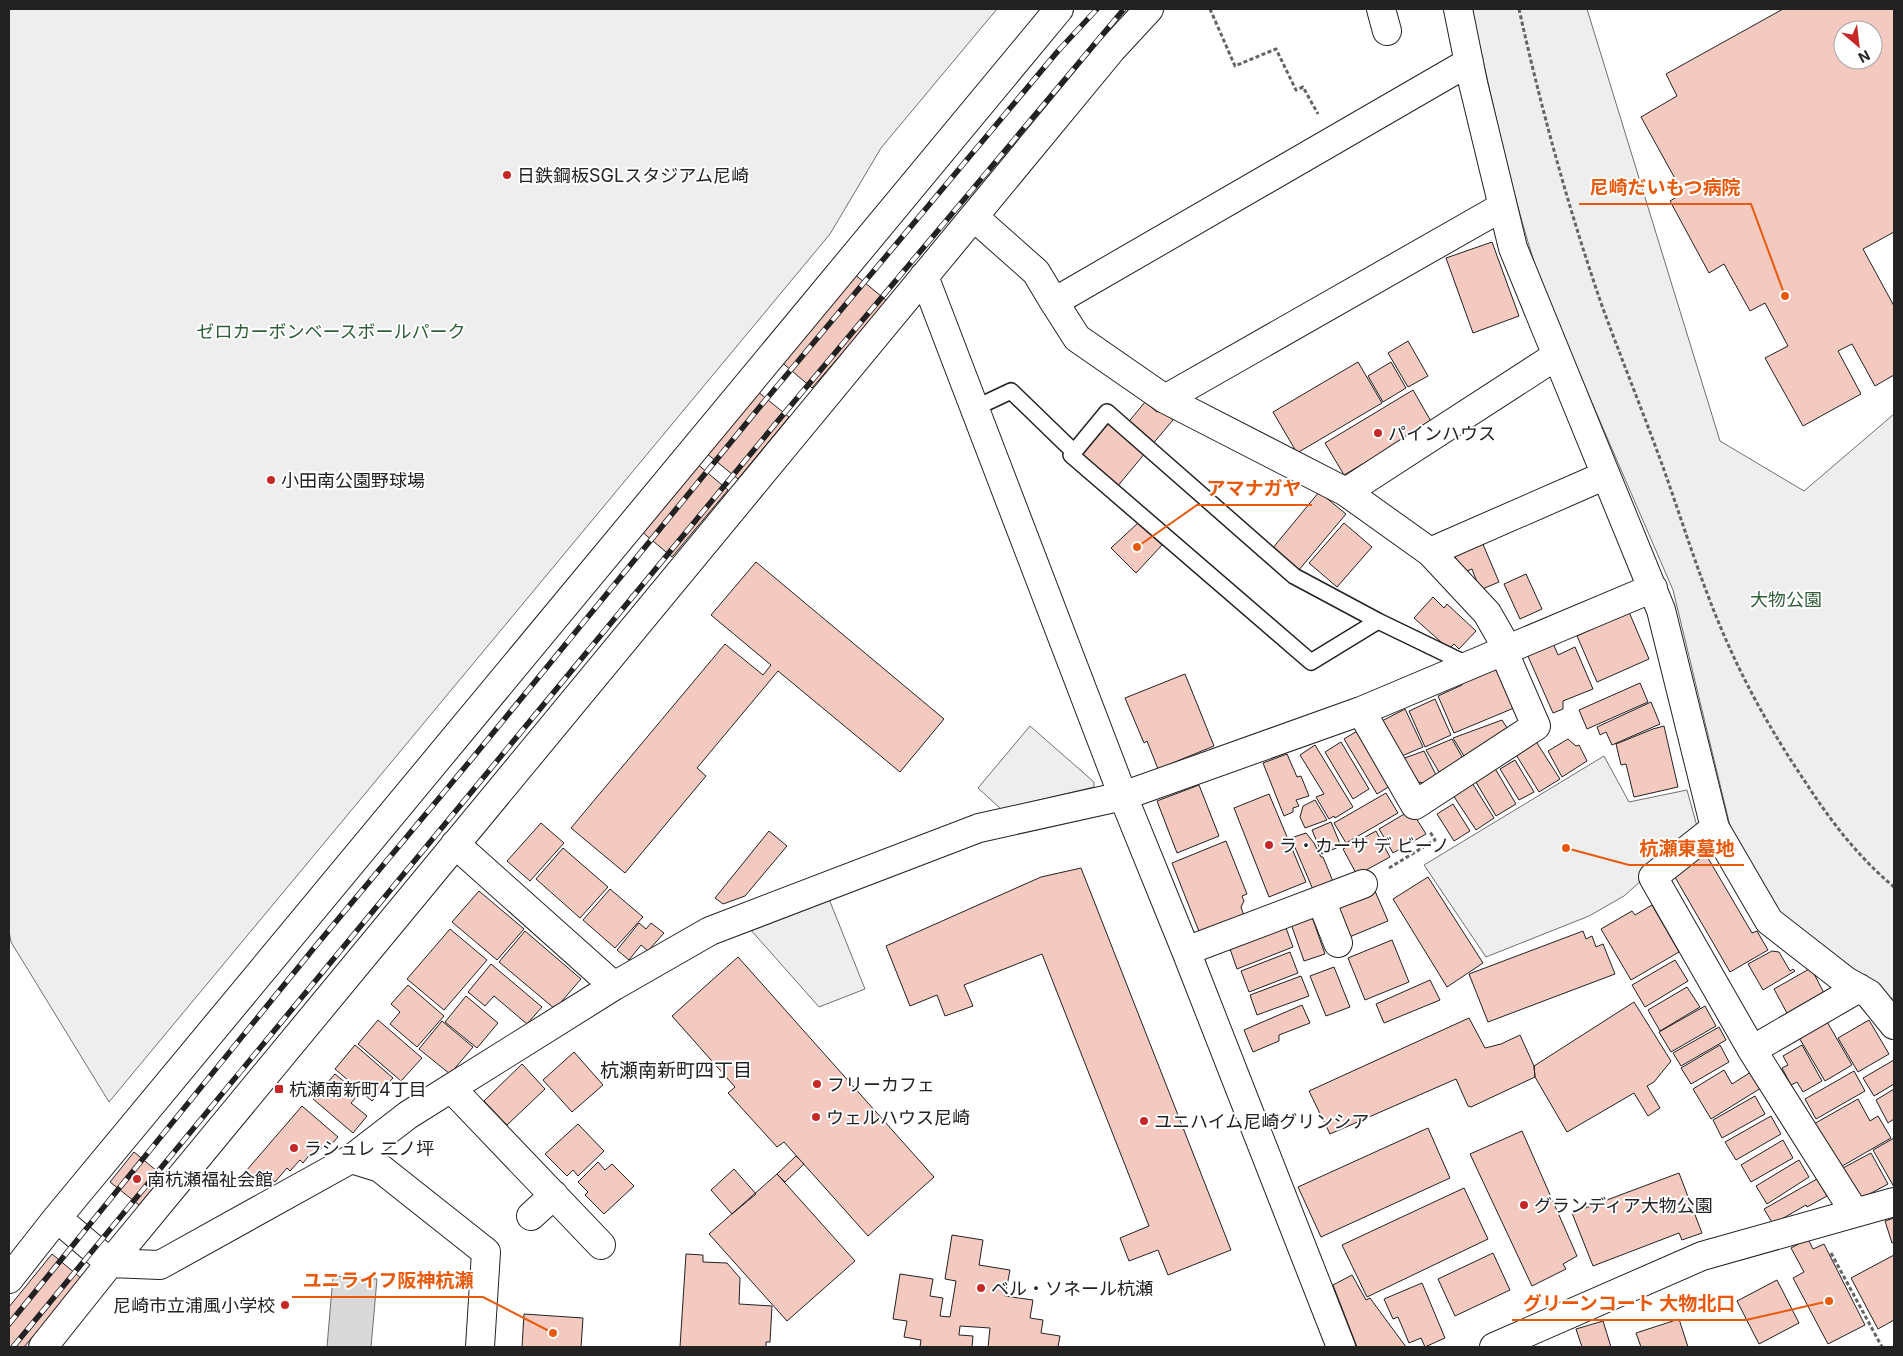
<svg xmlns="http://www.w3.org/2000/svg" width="1903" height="1356" viewBox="0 0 1903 1356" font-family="Inter,'Noto Sans JP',sans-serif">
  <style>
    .green { fill: #eee; stroke: #6f6f6f }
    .water { fill: #d9d9d9; stroke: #6f6f6f }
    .building { fill: #f3c9c0; stroke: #222; fill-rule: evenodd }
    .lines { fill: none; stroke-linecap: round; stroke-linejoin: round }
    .service-casing { stroke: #222; stroke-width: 18 }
    .minor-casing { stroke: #222; stroke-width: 30 }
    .path { stroke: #646464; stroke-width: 3; stroke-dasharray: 4 2.5; stroke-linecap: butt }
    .service { stroke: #fff; stroke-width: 15 }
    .minor { stroke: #fff; stroke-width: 28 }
    .rail-casing { stroke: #222; stroke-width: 5.5 }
    .rail { stroke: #fff; stroke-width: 4; stroke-dasharray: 11; stroke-linecap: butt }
    .poi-dot { fill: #c62828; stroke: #fff; stroke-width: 2 }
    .labels { text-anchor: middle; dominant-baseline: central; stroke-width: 4; stroke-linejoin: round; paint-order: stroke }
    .poi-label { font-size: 18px; fill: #222; stroke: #fff; text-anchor: start }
    .park-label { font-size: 18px; fill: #2f5e38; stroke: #fff }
    .neighbourhood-label { font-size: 19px; fill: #222; stroke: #fff }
    .leader { fill: none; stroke: #e8590c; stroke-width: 2 }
    .callout-dot { fill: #e8590c; stroke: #fff; stroke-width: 2 }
    .callout-label { font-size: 19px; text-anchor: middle; font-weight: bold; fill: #e8590c; stroke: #fff; stroke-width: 4; stroke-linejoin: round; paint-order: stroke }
  </style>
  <rect width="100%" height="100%" fill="#fff"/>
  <path class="green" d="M9 9H997L881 148 830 234 109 1102 11 942 9 931Z
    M1471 9H1587L1720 441 1804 491 1894 414V1000L1777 910 1731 830 1673 590 1545 294C1512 202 1494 104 1471 9Z
    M1030 726 1094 782V787L1001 809 978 788Z
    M1604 756 1629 802 1687 790 1698 830 1624 896 1589 916 1486 957 1424 865Z
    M829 899 865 989 819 1007 750 929Z"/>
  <path class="water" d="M333 1276 377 1279 371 1347H327Z"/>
  <path class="building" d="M1783 9H1894V232L1863 249 1894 306V375L1875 386 1852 344 1838 351 1861 394 1803 426 1765 358 1788 346 1765 303 1750 311 1724 264 1709 273 1670 201 1683 193 1641 117 1677 96 1666 74ZM1843 30H1873V60H1843Z
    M1492 242 1519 316 1473 333 1446 258Z
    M853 273 887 301 812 388 779 360Z
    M1408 341 1428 376 1408 387 1388 353Z
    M1358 362 1382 403 1297 453 1273 412Z
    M1391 362 1406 388 1383 402 1368 376Z
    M1413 390 1432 423 1344 475 1325 443Z
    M757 391 789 417 738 479 706 453Z
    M1145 402 1157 412 1160 408 1173 420 1151 446 1126 425Z
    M1109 420 1146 452 1116 488 1079 455Z
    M696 463 728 490 672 557 641 531Z
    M1319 492 1346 514 1298 571 1272 549Z
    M1138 523 1162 545 1136 573 1111 548Z
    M1344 523 1372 547 1337 587 1309 563Z
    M1482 542 1499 582 1480 590 1472 569 1462 573 1454 554Z
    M756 562 944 719 900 772 778 671 697 768 706 776 625 873 571 828 725 644 763 675 771 665 711 615Z
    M1526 574 1542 609 1520 619 1504 584Z
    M1433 597 1444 608 1447 604 1476 631 1459 649 1454 644 1449 649 1414 618Z
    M1629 612 1649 659 1597 682 1577 636Z
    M1553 643 1558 655 1575 647 1593 689 1563 701V709L1553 713 1527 654Z
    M1496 667 1514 708 1454 733 1438 696 1462 685 1460 682Z
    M1185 674 1214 746 1158 769 1147 741 1144 743 1125 698Z
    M1640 683 1648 702 1587 729 1579 710Z
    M1435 699 1451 735 1425 747 1409 711Z
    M1651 702 1660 724 1612 745 1606 732 1600 735 1597 727Z
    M1405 709 1423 747 1397 758 1378 723Z
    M1502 720 1511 734 1467 761 1453 738Z
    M1664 726 1678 787 1634 797 1626 764 1621 765 1616 744 1653 729Z
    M1362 728 1395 783 1377 794 1344 739Z
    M1452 739 1465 762 1442 777 1426 750Z
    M1568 739 1576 746 1579 745 1587 761 1562 777 1548 751Z
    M1535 740 1560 779 1539 792 1515 753Z
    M1341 742 1369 789 1353 799 1325 752Z
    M1315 745 1353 807 1335 818 1334 816 1329 819 1316 797 1324 794 1300 755Z
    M1424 751 1438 779 1430 784 1412 781 1402 759Z
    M1287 754 1297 777 1301 776 1309 796 1296 800 1299 806 1293 808V812L1284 816 1263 763Z
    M1515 760 1534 792 1519 800 1500 769Z
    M1493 765 1516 804 1496 816 1473 777Z
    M1469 778 1494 818 1476 830 1449 789Z
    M1199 785 1219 836 1177 853 1157 801Z
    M1386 793 1398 813 1346 843 1334 823Z
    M1269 794 1306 882 1269 897 1234 808Z
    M1315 800 1327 820 1305 828 1300 817 1303 806Z
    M1453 804 1470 831 1454 841 1437 814Z
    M1411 810 1426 834 1393 853 1379 829Z
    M1331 822 1341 846 1322 854 1312 830Z
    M541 823 564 843 530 881 507 861Z
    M769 831 787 846 745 896 723 904 715 898Z
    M1376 831 1390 857 1357 875 1343 849Z
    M1306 833 1314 843 1321 857H1323L1334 884 1314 892 1291 838Z
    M1226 841 1247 894 1242 896 1244 901 1241 907 1244 916 1200 934 1172 863Z
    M563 848 608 887 580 918 536 879Z
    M1705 853 1752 933 1757 931 1768 950 1730 972 1672 872Z
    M1081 868 1231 1250 1168 1275 1158 1250 1129 1261 1120 1238 1149 1226 1042 954 964 985 973 1006 945 1016 937 995 910 1006 886 946 1041 877Z
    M1428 877 1483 963 1447 987 1393 899Z
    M610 889 643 917 615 948 583 920Z
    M479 891 524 929 497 960 452 922Z
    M1375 891 1388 921 1347 938 1335 908Z
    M1652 905 1679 952 1631 980 1601 929 1632 911 1635 915Z
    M1311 914 1325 954 1304 961 1290 921Z
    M639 923 646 929 651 923 664 933 648 951 641 945 629 960 617 950Z
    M1286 928 1293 947 1237 969 1230 949Z
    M450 929 487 960 444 1010 407 979Z
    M525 931 581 979 555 1009 499 962Z
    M1583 931 1586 939 1592 936 1596 947 1603 944 1615 974 1488 1022 1469 974Z
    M1392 940 1409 982 1365 1000 1348 958Z
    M1772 951 1779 952 1790 971 1793 969 1795 971 1763 990 1748 964Z
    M1290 952 1298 973 1249 992 1241 971Z
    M738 957 934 1177 868 1236 784 1142 777 1147 728 1093 735 1087 672 1016Z
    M1675 960 1688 981 1645 1007 1632 985Z
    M491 964 542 1007 527 1024 494 996 485 1006 468 992Z
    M1334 967 1350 1007 1326 1016 1310 976Z
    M1811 968 1825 995 1788 1015 1774 989Z
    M1301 976 1309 996 1257 1015 1250 995Z
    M1430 980 1440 1000 1384 1023 1376 1004Z
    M408 985 444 1016 417 1047 390 1024 400 1012 391 1004Z
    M1687 987 1700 1007 1660 1031 1648 1010Z
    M466 996 498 1023 477 1048 445 1022Z
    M1634 1002 1671 1061 1654 1082 1647 1086 1660 1108 1648 1116 1634 1093 1567 1132 1535 1077 1534 1066Z
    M1302 1005 1310 1023 1279 1035V1041L1253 1052 1244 1030Z
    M1705 1006 1716 1026 1671 1052 1659 1032Z
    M1469 1018 1485 1048 1501 1044 1520 1035 1534 1066 1535 1077 1471 1107 1468 1106 1456 1079 1330 1134 1309 1091Z
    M378 1020 422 1058 401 1081 358 1044Z
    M1826 1020 1852 1065 1825 1081 1798 1036Z
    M1869 1020 1889 1054 1858 1072 1838 1038Z
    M442 1021 473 1047 450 1074 419 1049Z
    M1719 1027 1726 1040 1681 1066 1673 1053Z
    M355 1045 393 1078 372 1101 335 1069Z
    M1720 1045 1729 1062 1691 1084 1681 1068Z
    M1802 1045 1822 1081 1803 1092 1797 1082 1791 1085 1782 1068 1788 1065 1783 1056Z
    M574 1052 603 1085 572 1112 543 1080Z
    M1894 1060V1084L1874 1096 1863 1078Z
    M522 1064 545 1089 507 1125 484 1101Z
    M1724 1070 1732 1084 1751 1072 1761 1088 1711 1119 1693 1089Z
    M1854 1071 1865 1091 1816 1119 1805 1099Z
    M335 1074 359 1094 351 1103 367 1116 353 1133 313 1099Z
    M1894 1089V1119L1888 1123 1876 1100Z
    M1755 1096 1765 1114 1722 1138 1713 1120Z
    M1858 1099 1870 1121 1878 1116 1891 1138 1837 1169 1812 1125Z
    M302 1106 338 1137 327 1149 323 1146 316 1155 312 1152 303 1163 300 1160 290 1171 287 1168 275 1182 271 1179 265 1187 246 1171Z
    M1771 1116 1781 1134 1736 1160 1725 1142Z
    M578 1124 604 1151 578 1176 573 1170 567 1176 545 1154Z
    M1428 1128 1450 1178 1321 1237 1298 1187Z
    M1522 1131 1577 1256 1563 1264 1566 1269 1532 1286 1470 1154Z
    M1894 1138V1187L1873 1150Z
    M1783 1140 1793 1158 1751 1182 1741 1165Z
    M134 1152 163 1176 139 1205 110 1182Z
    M1871 1153 1888 1184 1860 1199 1843 1168Z
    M796 1156 804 1164 785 1182 777 1174Z
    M1799 1160 1809 1177 1767 1204 1756 1186Z
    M598 1162 605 1170 612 1164 634 1186 604 1214 585 1195 588 1192 578 1182Z
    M734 1169 756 1194 732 1214 711 1190Z
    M1679 1173 1702 1233 1682 1240 1679 1233 1593 1266 1572 1213Z
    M777 1174 855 1261 787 1321 709 1234Z
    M1817 1179 1827 1196 1807 1207 1806 1205 1773 1224 1764 1209Z
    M1464 1188 1488 1239 1367 1297 1342 1245Z
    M1894 1218V1242L1892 1243 1885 1221Z
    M952 1235 983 1240 979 1265 1010 1270 1005 1296 1033 1300 1030 1318 1043 1320 1041 1333 1060 1336 1058 1347H988L990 1328 960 1326 959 1335 973 1336 972 1347H920L921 1340 904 1337 907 1321 893 1319 900 1274 933 1279 930 1296 943 1298 940 1316 950 1317 956 1281 945 1279Z
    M1808 1239 1813 1249 1824 1244 1865 1325 1828 1344 1793 1278 1804 1272 1791 1248Z
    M1493 1253 1510 1290 1455 1316 1438 1279Z
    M52 1254 82 1279 24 1347H9V1307Z
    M686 1254 703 1255V1262L727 1263 740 1278 739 1304 772 1306 770 1342H766V1347H680Z
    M1894 1255V1320L1878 1329 1851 1278Z
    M1352 1275 1366 1300 1370 1298 1406 1347H1357L1333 1285Z
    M1777 1280 1799 1323 1759 1344 1737 1301Z
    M1422 1283 1445 1338 1425 1347 1421 1338 1409 1343 1398 1317 1393 1319 1384 1299Z
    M524 1314 583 1318 581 1347H522Z
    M1679 1319 1688 1347H1641L1636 1333Z
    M1603 1321 1611 1347H1582L1576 1329Z"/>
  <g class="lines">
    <g class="service-casing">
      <path id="service" d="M975 408 1011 391 1074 452 1071 455 1311 662 1378 621
        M1074 452 1107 412 1294 576 1378 621 1469 665"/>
    </g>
    <g class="minor-casing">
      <path id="minor" d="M1381 9 1387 31
        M1458 9 1473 83 1513 248 1661 610 1715 828 1769 921 1846 981 1869 994 1894 1025
        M974 217 1036 272 1054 302 1077 338 1165 399 1346 492 1430 552 1487 613 1507 648
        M924 276 1123 796 1186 951 1341 1347
        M1054 302 1469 62
        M1165 399 1502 207
        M1346 492 1556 356
        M1430 552 1606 475
        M1361 711 1415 805 1536 726 1503 650
        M1715 828 1653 877 1752 1050 1855 1213
        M455 844 614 986
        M1321 900 1338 943
        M1186 951 1363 884
        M1752 1050 1859 988
        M451 1088 601 1245
        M351 1159 380 1168 486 1252 480 1347
        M531 1216 554 1195
        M57 1218 110 1263 160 1265 351 1159 408 1115 614 986 710 931 979 828 1123 796 1361 711 1653 588
        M9 1279 57 1218 1059 9
        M43 1347 110 1263 1112 49 1149 9
        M1494 1347 1702 1256 1894 1202"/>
    </g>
    <path class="path" d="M1210 9 1235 66 1276 49 1296 90 1303 87 1318 114
      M1519 9C1541 108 1568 207 1601 303 1621 358 1643 412 1663 467 1685 529 1704 593 1732 653 1752 697 1777 740 1804 780 1830 820 1857 856 1894 887
      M1389 868 1435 840 1430 832
      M1831 1253 1882 1347"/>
    <use href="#service" class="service"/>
    <use href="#minor" class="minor"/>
    <g class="rail-casing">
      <path id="rail" d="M9 1324 314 948 475 755 758 409 1058 51 1097 9
        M13 1347 777 422 1124 9"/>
    </g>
    <use href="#rail" class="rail"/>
  </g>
  <g class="poi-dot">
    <circle cx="507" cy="175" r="5"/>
    <circle cx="1378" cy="433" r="5"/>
    <circle cx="271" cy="480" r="5"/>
    <circle cx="1269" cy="845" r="5"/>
    <circle cx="817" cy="1084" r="5"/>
    <rect x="274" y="1084" width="10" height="10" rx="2.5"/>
    <circle cx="816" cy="1117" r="5"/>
    <circle cx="1144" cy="1121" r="5"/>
    <circle cx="294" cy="1148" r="5"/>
    <circle cx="137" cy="1179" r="5"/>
    <circle cx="1524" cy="1205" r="5"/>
    <circle cx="981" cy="1288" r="5"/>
    <circle cx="285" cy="1305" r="5"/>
  </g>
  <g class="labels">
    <g class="poi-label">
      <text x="517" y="175">日鉄鋼板SGLスタジアム尼崎</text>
      <text x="1388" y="433">パインハウス</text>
      <text x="281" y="480">小田南公園野球場</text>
      <text x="1279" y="845">ラ・カーサ デ ビーノ</text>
      <text x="827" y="1084">フリーカフェ</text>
      <text x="289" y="1089">杭瀬南新町4丁目</text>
      <text x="826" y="1117">ウェルハウス尼崎</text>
      <text x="1154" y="1121">ユニハイム尼崎グリンシア</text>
      <text x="304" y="1148">ラシュレ 二ノ坪</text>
      <text x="147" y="1179">南杭瀬福祉会館</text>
      <text x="1534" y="1205">グランディア大物公園</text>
      <text x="991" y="1288">ベル・ソネール杭瀬</text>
      <text x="275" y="1305" text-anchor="end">尼崎市立浦風小学校</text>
    </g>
    <g class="park-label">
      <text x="331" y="331">ゼロカーボンベースボールパーク</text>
      <text x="1786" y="599">大物公園</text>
    </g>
    <g class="neighbourhood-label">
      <text x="676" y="1070">杭瀬南新町四丁目</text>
    </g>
  </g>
  <path class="leader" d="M1785 296L1751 204H1579M1137 547L1197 505H1312M1566 848L1629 865H1744M553 1333L483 1297H292M1829 1301L1746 1320H1512"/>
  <g class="callout-dot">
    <circle cx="1785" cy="296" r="5"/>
    <circle cx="1137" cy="547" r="5"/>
    <circle cx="1566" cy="848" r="5"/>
    <circle cx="553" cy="1333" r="5"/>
    <circle cx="1829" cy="1301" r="5"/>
  </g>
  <g class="callout-label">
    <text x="1665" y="194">尼崎だいもつ病院</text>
    <text x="1254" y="495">アマナガヤ</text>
    <text x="1687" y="855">杭瀬東墓地</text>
    <text x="388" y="1287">ユニライフ阪神杭瀬</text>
    <text x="1629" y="1310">グリーンコート 大物北口</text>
  </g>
  <rect width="1903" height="1356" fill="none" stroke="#222222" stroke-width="20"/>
  <g transform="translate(1858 45) rotate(152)"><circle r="24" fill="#ffffff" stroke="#a7a7a7"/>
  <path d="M0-4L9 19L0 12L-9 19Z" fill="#c62828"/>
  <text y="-8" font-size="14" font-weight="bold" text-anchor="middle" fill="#222222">N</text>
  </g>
</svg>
